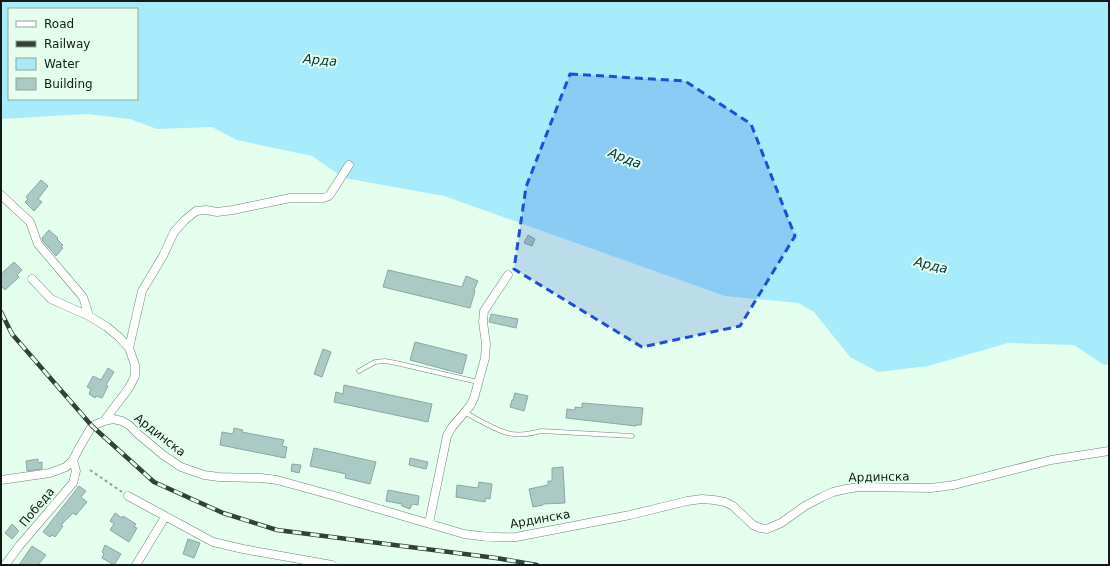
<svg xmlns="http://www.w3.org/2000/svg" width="1110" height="566" viewBox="0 0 1110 566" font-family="'DejaVu Sans',sans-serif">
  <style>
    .water { fill: #a6ecfa; fill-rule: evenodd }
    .building { fill: #a9cac5; stroke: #88a8a3 }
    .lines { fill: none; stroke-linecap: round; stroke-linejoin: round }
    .lane-casing { stroke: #6d8475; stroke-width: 5 }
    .street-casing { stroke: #6d8475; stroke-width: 9 }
    .path { stroke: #8fa396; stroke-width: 2; stroke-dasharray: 3 3; stroke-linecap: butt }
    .lane { stroke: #fff; stroke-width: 4 }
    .street { stroke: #fff; stroke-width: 8 }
    .rail-casing { stroke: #344139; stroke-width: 4.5 }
    .rail { stroke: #e4ffee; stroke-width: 3; stroke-dasharray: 9; stroke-linecap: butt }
    .marked { fill: #1d4ed8; fill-opacity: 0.2; stroke: #1d4ed8; stroke-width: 3; stroke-dasharray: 8 5; stroke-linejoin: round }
    .labels { text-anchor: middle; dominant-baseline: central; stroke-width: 4; stroke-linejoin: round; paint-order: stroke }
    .street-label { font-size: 12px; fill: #121c16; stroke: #e4ffee }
    .water-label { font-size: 13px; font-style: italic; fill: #022f37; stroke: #e4ffee }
  </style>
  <rect width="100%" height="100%" fill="#e4ffee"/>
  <path class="water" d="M1 1H1109V364L1104 365 1074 345 1008 343 928 366 878 372 850 357 814 312 798 303 725 296 444 196 344 178 312 156 237 140 212 127 157 129 130 119 87 114 1 119ZM9 9H137V99H9Z"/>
  <path class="building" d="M41 180 48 186 38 199 42 202 34 211 25 202 28 199 26 197Z
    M49 230 58 238 57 239 63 245 61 247 63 248 56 256 43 241 42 238Z
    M528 235 535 239 532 246 524 243Z
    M14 262 22 270 17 275 19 277 5 290 1 286V274Z
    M388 270 462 287 466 276 478 281 474 290 475 291 470 308 383 287Z
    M491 314 518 319 516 328 489 322Z
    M415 342 467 355 462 374 410 360Z
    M323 349 331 352 322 377 314 374Z
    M108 368 114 372 106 385 108 386 102 398 96 396 95 398 89 394 91 389 87 387 93 376 101 380Z
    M344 385 432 404 428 422 334 402 336 392 343 394Z
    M515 393 528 396 524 411 510 407 512 400H513Z
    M582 403 643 408 641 425H636V426L566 418 567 409 575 410V407L582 408Z
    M234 428 243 430 242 432 284 440 282 446 287 447 285 458 220 445 222 432 233 434Z
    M314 448 376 462 370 484 345 478 346 474 310 466Z
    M410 458 428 462 426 469 409 465Z
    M38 459V463L42 462V469L27 471 26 461Z
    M292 464 301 465 299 473 291 471Z
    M563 467 565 503 543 504V505L533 507 529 489 548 485V481H552V468Z
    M479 482 492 484 490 499 486 498 485 502 456 497 457 485 478 488Z
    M79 486 86 491 81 497 87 502 76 515 73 513 61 525 63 526 55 537 52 535 50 537 43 532Z
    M388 490 419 496 418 505 412 504 410 509 402 506V504L386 501Z
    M115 513 122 518 123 516 136 524 134 527 137 528 129 542 110 530 114 524 110 521Z
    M12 524 19 531 12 539 5 533Z
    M188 539 200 543 194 558 183 554Z
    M105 545 121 554 114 565 102 558 104 554 102 552Z
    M32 546 46 555 38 565H19Z"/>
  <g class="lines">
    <g class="lane-casing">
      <path id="lane" d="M359 371 375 362 385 361 396 363 478 382
        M464 412C477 419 493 429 507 433 518 436 530 434 541 431L632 436"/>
    </g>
    <g class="street-casing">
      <path id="street" d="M1 195 30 222 38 244 83 297 89 316
        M32 279 51 299 89 316 107 327 119 337 129 348 135 365V376L129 388 104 421
        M129 348 142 291 163 256 174 232 185 220 196 211 206 210 217 212 233 210 290 198H323L329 196 349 165
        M1 480 50 473 66 467 73 460 79 448 92 426 104 421 113 419 122 421 129 425 138 434 163 455 181 467 204 475 219 477 261 478 277 480 335 496 464 534C482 537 497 538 516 537L630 515 687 501 702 499 714 500 725 502 733 506 753 525 760 528 767 529 781 523 805 506 822 497 833 492 846 489 859 487 931 488 954 485 1051 460 1109 451
        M128 496 213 542 243 549 332 565
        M429 523 447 436 452 427 470 406 474 398 485 358 486 344 483 322 484 311 508 275
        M5 565 20 545 73 483 76 471 73 460
        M136 565 165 517"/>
    </g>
    <path class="path" d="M90 470 122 492"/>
    <use href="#lane" class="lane"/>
    <use href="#street" class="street"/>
    <g class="rail-casing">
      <path id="rail" d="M1 312 12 334 92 426 154 482 223 513 277 530 496 558 537 565"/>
    </g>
    <use href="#rail" class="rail"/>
  </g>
  <path class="marked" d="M570 74 685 81 751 124 795 236 740 326 642 347 514 269 526 187Z"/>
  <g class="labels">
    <g class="street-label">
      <text transform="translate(160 435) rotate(38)">Ардинска</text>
      <text transform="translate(879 477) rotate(-1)">Ардинска</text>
      <text transform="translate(37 507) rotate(-50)">Победа</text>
      <text transform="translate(540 519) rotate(-10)">Ардинска</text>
    </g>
    <g class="water-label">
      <text transform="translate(320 60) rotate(5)">Арда</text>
      <text transform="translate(625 158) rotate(22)">Арда</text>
      <text transform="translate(931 265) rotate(13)">Арда</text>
    </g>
  </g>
  <rect width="1110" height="566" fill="none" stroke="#121c16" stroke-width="4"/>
  <rect x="8" y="8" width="130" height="92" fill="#e4ffee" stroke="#90a498"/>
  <rect x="16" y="21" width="20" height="6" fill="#ffffff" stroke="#90a498"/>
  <text x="44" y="28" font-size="12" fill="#121c16">Road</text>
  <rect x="16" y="41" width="20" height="6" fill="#344139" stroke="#90a498"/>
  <text x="44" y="48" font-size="12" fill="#121c16">Railway</text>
  <rect x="16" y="58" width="20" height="12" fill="#a6ecfa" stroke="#90a498"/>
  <text x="44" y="68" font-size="12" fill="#121c16">Water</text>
  <rect x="16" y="78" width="20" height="12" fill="#a9cac5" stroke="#90a498"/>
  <text x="44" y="88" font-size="12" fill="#121c16">Building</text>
</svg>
